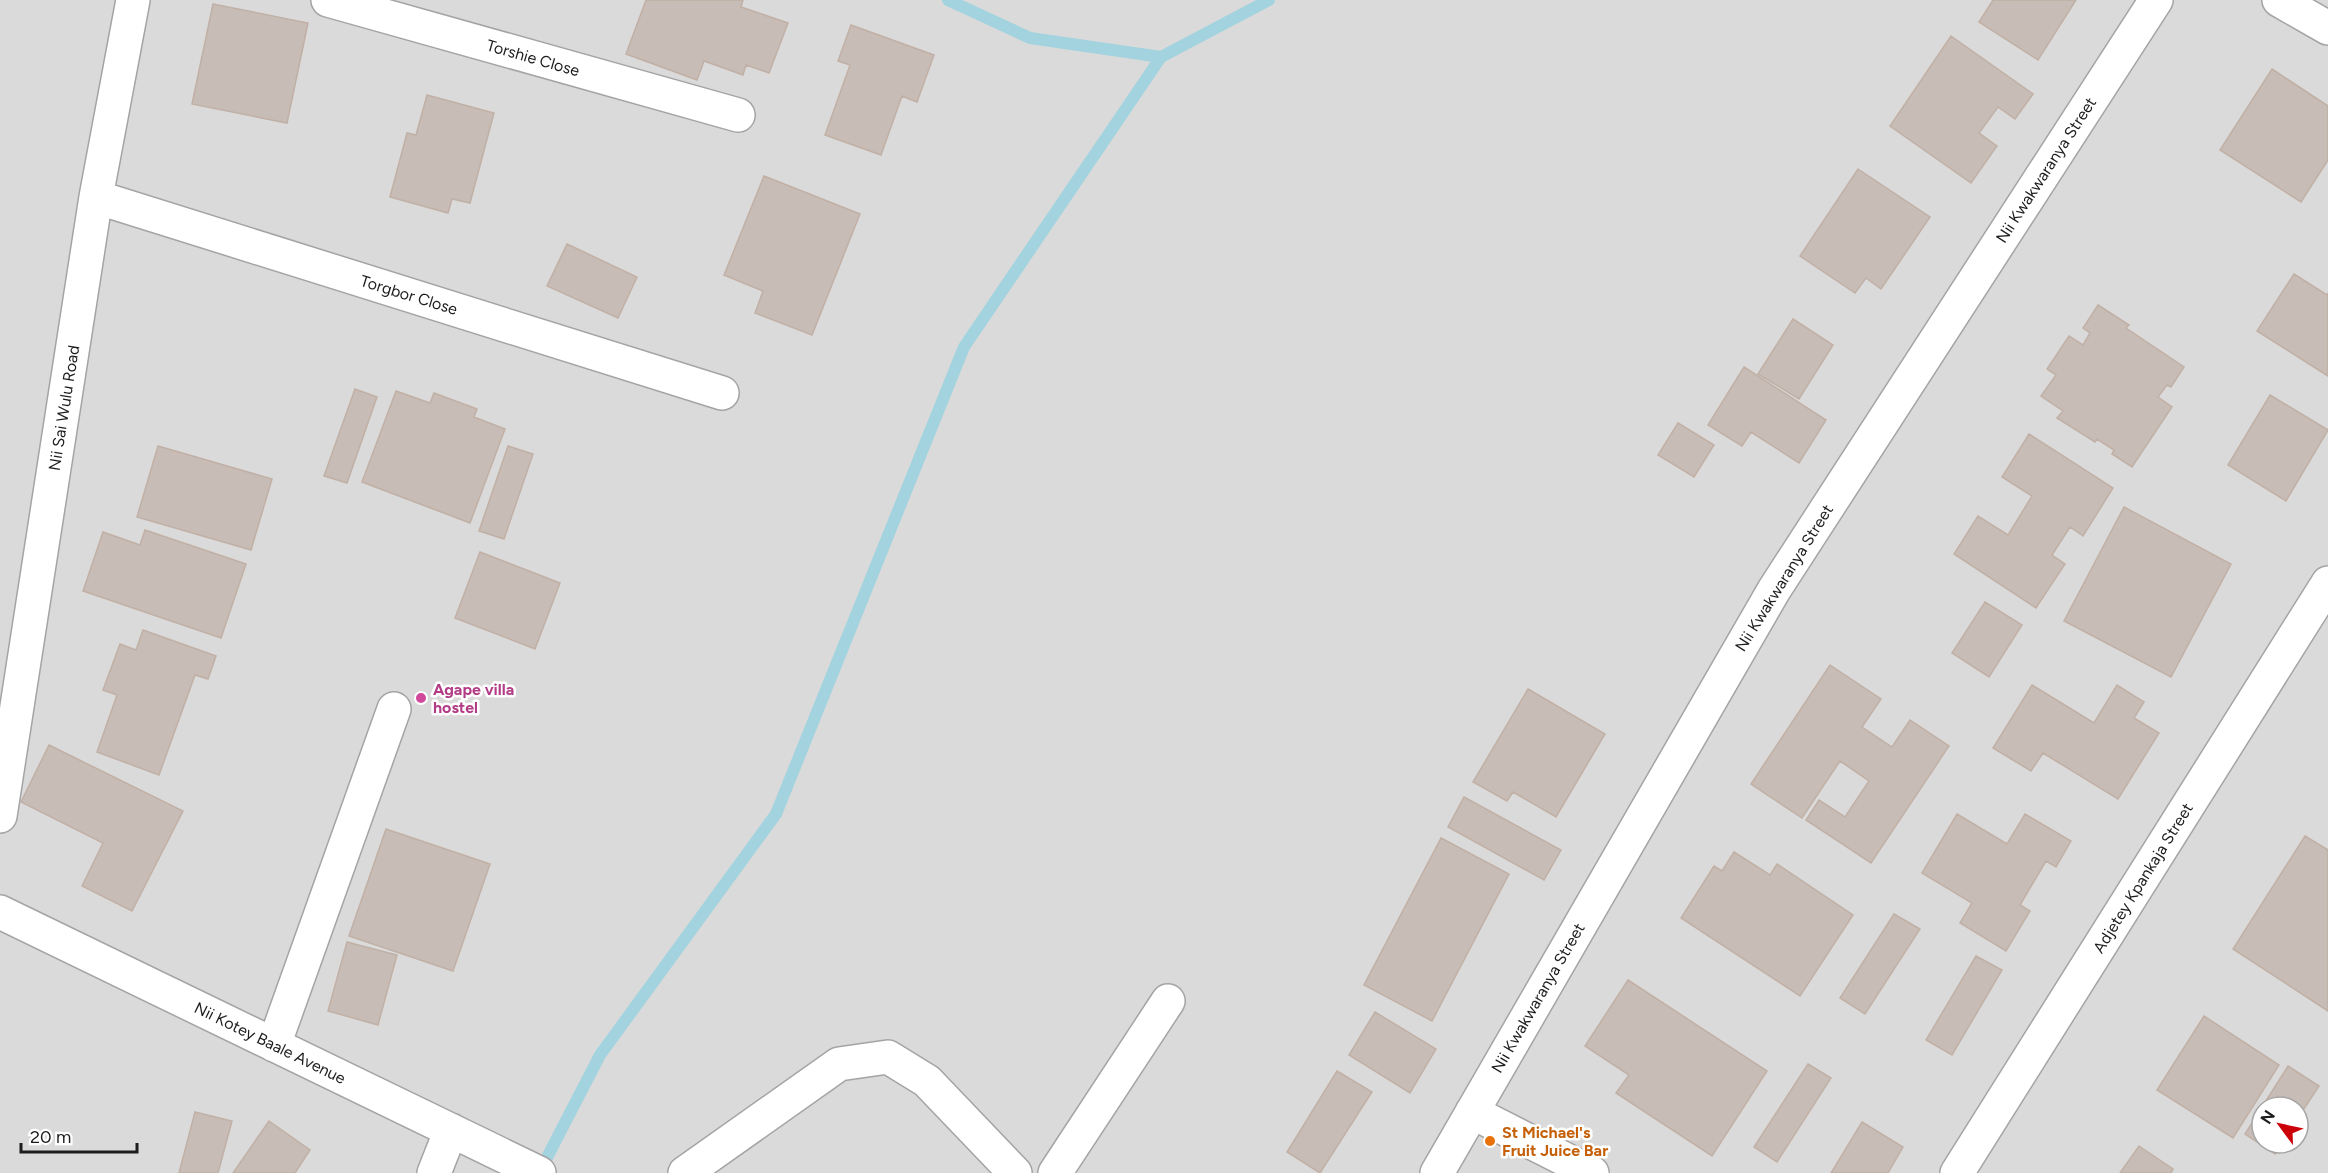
<svg xmlns="http://www.w3.org/2000/svg" width="2328" height="1173" viewBox="0 0 2328 1173" font-family="Figtree,sans-serif">
  <style>
    .residential { fill: #dbdada; fill-rule: evenodd }
    .lines { fill: none; stroke-linecap: round; stroke-linejoin: round }
    .stream { stroke: #a2d3de; stroke-width: 12 }
    .building { fill: #c7bcb6; stroke: #c1b0a5; stroke-width: 1.5 }
    .minor-casing { stroke: #a4a4a4; stroke-width: 36 }
    .minor { stroke: #fff; stroke-width: 33 }
    .hotel-dot { fill: #d1479c; stroke: #fff; stroke-width: 2 }
    .food-dot { fill: #e8710a; stroke: #fff; stroke-width: 2 }
    .labels { text-anchor: middle; dominant-baseline: central; stroke-width: 5; stroke-linejoin: round; paint-order: stroke }
    .street-label { font-size: 16px; fill: #1d1d1d; stroke: #fff }
    .hotel-label { font-size: 16px; font-weight: bold; fill: #b23c85; stroke: #fff; text-anchor: start }
    .food-label { font-size: 16px; font-weight: bold; fill: #c56008; stroke: #fff; text-anchor: start }
  </style>
  <rect width="100%" height="100%" fill="#efeae3"/>
  <path class="residential" d="M0 0H2328V1173H0ZM2262 1107H2298V1143H2262Z"/>
  <g class="lines">
    <path class="stream" d="M948 0 1030 38 1161 57
      M540 1171 600 1055 776 814 964 347 1161 57 1269 0"/>
  </g>
  <path class="building" d="M646 0H743L741 7 788 23 769 73 746 65 743 75 704 61 697 80 626 54Z
    M1993 0H2076L2038 60 1979 22Z
    M213 4 308 23 287 123 192 104Z
    M851 25 934 55 917 102 902 96 881 155 825 135 850 65 838 61Z
    M1951 36 2033 94 2015 119 1998 107 1979 133 1997 146 1971 183 1890 126Z
    M2272 69 2328 106V160L2301 202 2220 150Z
    M427 95 494 113 470 203 452 199 448 213 390 197 407 133 416 135Z
    M1858 169 1930 217 1881 289 1866 278 1855 293 1800 256Z
    M764 176 860 214 812 335 755 313 763 291 724 275Z
    M567 244 637 277 618 318 547 286Z
    M2294 274 2327 295 2328 293V376L2257 331Z
    M2098 305 2129 325 2126 328 2184 367 2171 387 2167 385 2158 397 2172 407 2132 467 2112 454 2114 450 2097 439 2095 442 2057 418 2063 411 2041 396 2056 375 2047 369 2069 336 2083 345 2090 333 2083 328Z
    M1793 319 1833 345 1799 399 1758 374Z
    M1744 367 1826 420 1799 463 1751 432 1742 446 1708 425Z
    M355 389 377 397 347 483 324 476Z
    M396 391 430 403 434 393 477 409 474 417 505 429 470 523 362 482Z
    M2270 395 2328 430 2286 501 2228 465Z
    M1678 423 1714 445 1694 477 1658 455Z
    M2029 434 2113 488 2083 536 2070 527 2052 555 2065 564 2036 608 1954 554 1978 516 2008 535 2032 496 2002 477Z
    M158 446 272 479 251 550 137 517Z
    M508 446 533 454 504 539 479 531Z
    M2124 507 2231 564 2171 677 2064 621Z
    M145 530 246 564 221 638 83 591 103 532 140 545Z
    M480 552 560 583 535 649 455 618Z
    M1985 602 2022 625 1989 677 1952 653Z
    M143 630 216 656 208 679 195 675 159 775 97 752 117 695 103 690 120 644 136 650Z
    M1830 665 1881 699 1862 727 1892 747 1910 720 1949 746 1871 863 1806 820 1819 800 1845 817 1869 781 1840 761 1802 818 1751 784Z
    M2032 685 2094 723 2117 685 2144 702 2134 718 2159 733 2118 799 2043 753 2031 771 1993 748Z
    M1528 689 1605 734 1556 817 1513 792 1507 801 1473 782Z
    M49 745 183 811 132 911 82 886 103 843 21 802Z
    M1464 797 1561 850 1544 880 1448 827Z
    M1957 814 2007 844 2025 814 2071 841 2056 867 2046 861 2020 905 2030 911 2006 951 1960 923 1972 903 1922 873Z
    M386 829 490 864 453 971 349 936Z
    M2305 836 2328 850V1011L2233 949Z
    M1441 838 1509 874 1432 1021 1364 985Z
    M1734 852 1770 875 1777 864 1853 915 1800 996 1681 918 1714 866 1722 871Z
    M1894 914 1920 929 1865 1014 1840 998Z
    M347 942 397 955 378 1025 328 1011Z
    M1976 956 2002 970 1952 1055 1926 1040Z
    M1628 980 1767 1071 1712 1156 1616 1093 1629 1075 1585 1046Z
    M1375 1012 1436 1049 1410 1093 1349 1055Z
    M2204 1016 2279 1065 2233 1138 2157 1090Z
    M1808 1064 1831 1078 1777 1162 1754 1147Z
    M2288 1066 2319 1086 2298 1118V1107H2262Z
    M1337 1071 1372 1092 1320 1173 1287 1152Z
    M2262 1107V1143H2283L2275 1154 2245 1134Z
    M195 1112 232 1121 218 1173H179Z
    M269 1121 310 1150 295 1173H233Z
    M1862 1122 1903 1147 1888 1173H1831Z
    M2139 1146 2173 1169 2171 1173H2120Z"/>
  <g class="lines">
    <g class="minor-casing">
      <path id="minor" d="M328 0 738 115
        M2279 0 2328 28
        M96 197 722 393
        M0 816 96 197 133 0
        M0 912 539 1173
        M274 1045 394 709
        M1472 1112 1592 1173
        M434 1173 451 1130
        M685 1173 839 1064 888 1057 927 1081 1015 1173
        M1055 1173 1168 1001
        M1437 1173 1774 590 2156 0
        M1957 1173 2328 583"/>
    </g>
    <use href="#minor" class="minor"/>
  </g>
  <circle class="hotel-dot" cx="421" cy="698" r="6"/>
  <circle class="food-dot" cx="1490" cy="1141" r="6"/>
  <g class="labels">
    <g class="street-label">
      <text transform="translate(533 58) rotate(16)">Torshie Close</text>
      <text transform="translate(2046 170) rotate(-57)">Nii Kwakwaranya Street</text>
      <text transform="translate(409 295) rotate(17)">Torgbor Close</text>
      <text transform="translate(64 408) rotate(-81)">Nii Sai Wulu Road</text>
      <text transform="translate(1784 578) rotate(-58)">Nii Kwakwaranya Street</text>
      <text transform="translate(2143 878) rotate(-58)">Adjetey Kpankaja Street</text>
      <text transform="translate(1538 998) rotate(-60)">Nii Kwakwaranya Street</text>
      <text transform="translate(270 1043) rotate(26)">Nii Kotey Baale Avenue</text>
    </g>
    <g class="hotel-label">
      <text x="433" y="689">Agape villa<tspan x="433" dy="18">hostel</tspan></text>
    </g>
    <g class="food-label">
      <text x="1502" y="1132">St Michael's<tspan x="1502" dy="18">Fruit Juice Bar</tspan></text>
    </g>
  </g>
  <g transform="translate(2280 1125) rotate(303)"><circle r="28" fill="#ffffff" stroke="#a5a5a5" stroke-width="1.5"/>
  <path d="M0-4.5L10 22L0 15L-10 22Z" fill="#cb0009"/>
  <text y="-9" font-size="16" font-weight="bold" text-anchor="middle" fill="#1d1d1d">N</text>
  </g>
  <path d="M21 1143v9h116v-9" fill="none" stroke="#1d1d1d" stroke-width="3"/>
  <text x="30" y="1143" font-size="18" fill="#1d1d1d" stroke="#ffffff" stroke-width="4.5" paint-order="stroke">20 m</text>
</svg>
